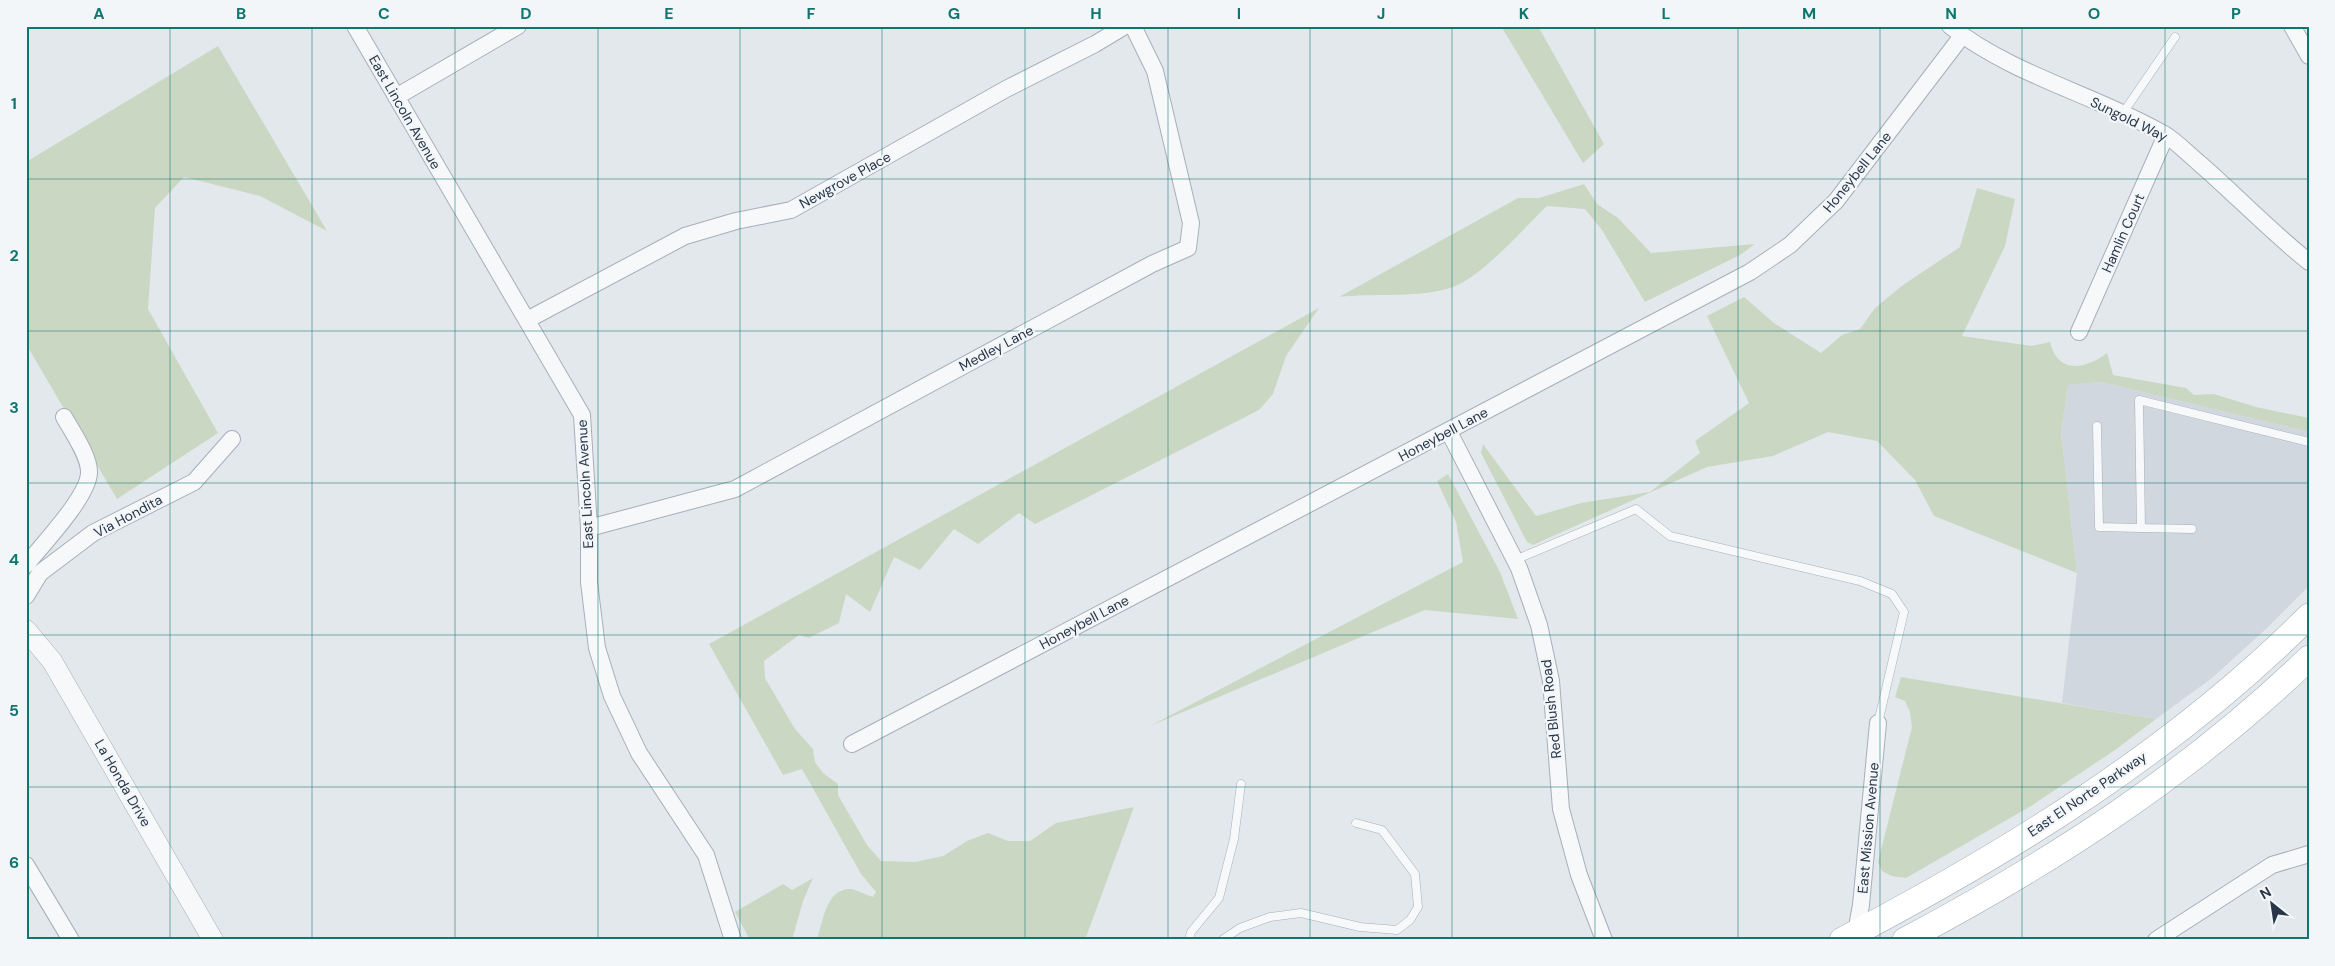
<svg xmlns="http://www.w3.org/2000/svg" width="2335" height="966" viewBox="0 0 2335 966" font-family="'DM Sans',sans-serif">
  <style>
    .built { fill: #d1d7df }
    .green { fill: #cad8c3 }
    .lines { fill: none; stroke-linecap: round; stroke-linejoin: round }
    .service-casing { stroke: #a7afb8; stroke-width: 9 }
    .minor-casing { stroke: #a7afb8; stroke-width: 18 }
    .tertiary-casing { stroke: #a7afb8; stroke-width: 21 }
    .primary-casing { stroke: #a1adba; stroke-width: 26 }
    .service { stroke: #f6f8fa; stroke-width: 8 }
    .minor { stroke: #f6f8fa; stroke-width: 16 }
    .tertiary { stroke: #f6f8fa; stroke-width: 20 }
    .primary { stroke: #fff; stroke-width: 25 }
    .grid { fill: none; stroke: #0f766e; stroke-width: 1; stroke-opacity: 0.55 }
    .labels { text-anchor: middle; dominant-baseline: central; stroke-width: 4.5; stroke-linejoin: round; paint-order: stroke }
    .street-label { font-size: 14px; fill: #283647; stroke: #f3f6f9 }
    .neatline { fill: none; stroke: #0f766e; stroke-width: 2 }
    .grid-label { font-size: 16px; text-anchor: middle; font-weight: bold; fill: #0f766e }
  </style>
  <rect width="100%" height="100%" fill="#e3e8ed"/>
  <path class="built" d="M2101 382 2309 432V586L2266 629 2212 678 2156 719 2062 703 2077 573 2061 432 2068 385Z"/>
  <path class="green" d="M1501 26H1538L1604 144 1583 163Z
    M218 46 327 231 260 196 184 177 155 208 148 309 218 433 117 499 26 344V162Z
    M1584 184 1597 204 1618 218 1651 253 1755 244 1740 255 1645 302 1602 230 1585 209 1547 206C1522 230 1479 281 1447 289 1412 298 1374 293 1339 297L1518 198H1539Z
    M1977 188 2015 199 2005 246 1962 336 2032 346 2050 342C2058 375 2086 369 2107 353L2113 375 2186 388 2194 395 2214 394 2256 407 2309 418V432L2101 382 2068 385 2061 432 2077 573 1934 516 1915 480 1877 441 1828 432 1773 456 1707 467 1533 545 1527 542 1481 453 1483 444 1536 516 1581 503 1650 492 1700 453 1695 441 1749 403 1707 316 1744 297 1774 323 1821 353 1842 335 1860 329 1875 308 1903 285 1960 247Z
    M1319 308 1286 356 1273 394 1259 410 1035 524 1019 513 978 544 954 529 920 570 894 557 870 612 846 594 839 623 809 638 799 635 764 661 765 678 795 729 813 749 815 762 823 773 838 784V795L867 845 881 861 915 862 943 856 967 841 988 833 1008 841H1030L1056 823 1134 807 1085 940H817C823 921 826 888 851 889 857 890 866 895 873 897L876 892 861 874 802 769 783 775 709 644Z
    M1448 474 1500 572 1518 619 1425 610 1150 726 1463 562 1456 522 1437 481Z
    M1901 677 2156 719 2115 750 2031 806 1906 878 1892 876 1882 871 1878 862 1912 727 1910 712 1905 701 1895 697Z
    M813 878 803 901 792 940H750L735 912 783 884 792 890Z"/>
  <g class="lines">
    <g class="service-casing">
      <path id="service" d="M2123 113 2175 37
        M2097 426 2099 527 2141 528
        M2192 529 2141 528 2139 400 2309 442
        M1515 560 1636 509 1670 536 1860 581 1892 594 1904 612 1878 723
        M1189 940 1191 932 1219 898 1234 839 1241 784
        M1222 940 1240 928 1270 917 1301 913 1360 927 1397 930 1410 920 1418 907 1415 874 1382 830 1356 823"/>
    </g>
    <g class="minor-casing">
      <path id="minor" d="M355 26 582 415 589 528V582L597 648 612 696 639 753 706 855 733 940
        M1950 26C2014 76 2094 94 2164 134 2176 141 2187 153 2199 163 2236 195 2270 231 2309 262
        M2292 26 2309 56
        M396 97 518 26
        M527 320 685 236 736 221 791 210 1006 89 1095 44 1125 26
        M2079 332 2166 135
        M1449 432 1519 568 1539 625 1551 681 1561 809 1579 875 1604 940
        M589 528 735 489 1152 264 1188 248 1191 223 1155 71 1133 26
        M26 565C42 545 88 497 89 473 90 457 72 431 64 417
        M26 596 40 573 93 533 194 482 232 439
        M852 744 1750 272 1790 245 1836 201 1962 36
        M26 865 71 940
        M1856 932 1861 905 1878 723
        M2156 940 2272 865 2309 854"/>
    </g>
    <g class="tertiary-casing">
      <path id="tertiary" d="M26 630 52 661 213 940"/>
    </g>
    <g class="primary-casing">
      <path id="primary" d="M1842 940C2010 852 2174 751 2309 616
        M1905 940C2051 863 2190 773 2309 658"/>
    </g>
    <use href="#service" class="service"/>
    <use href="#minor" class="minor"/>
    <use href="#tertiary" class="tertiary"/>
    <use href="#primary" class="primary"/>
  </g>
  <path class="grid" d="M170 26V940M312 26V940M455 26V940M598 26V940M740 26V940M882 26V940M1025 26V940M1168 26V940M1310 26V940M1452 26V940M1595 26V940M1738 26V940M1880 26V940M2022 26V940M2165 26V940M26 179H2309M26 331H2309M26 483H2309M26 635H2309M26 787H2309"/>
  <g class="labels">
    <g class="street-label">
      <text transform="translate(405 112) rotate(60)">East Lincoln Avenue</text>
      <text transform="translate(2129 119) rotate(26)">Sungold Way</text>
      <text transform="translate(1857 172) rotate(-51)">Honeybell Lane</text>
      <text transform="translate(845 180) rotate(-29)">Newgrove Place</text>
      <text transform="translate(2123 233) rotate(-66)">Hamlin Court</text>
      <text transform="translate(996 348) rotate(-28)">Medley Lane</text>
      <text transform="translate(1443 434) rotate(-28)">Honeybell Lane</text>
      <text transform="translate(585 484) rotate(-93)">East Lincoln Avenue</text>
      <text transform="translate(128 516) rotate(-28)">Via Hondita</text>
      <text transform="translate(1084 622) rotate(-28)">Honeybell Lane</text>
      <text transform="translate(1551 709) rotate(-96)">Red Blush Road</text>
      <text transform="translate(123 783) rotate(60)">La Honda Drive</text>
      <text transform="translate(2087 794) rotate(-34)">East El Norte Parkway</text>
      <text transform="translate(1868 828) rotate(-85)">East Mission Avenue</text>
    </g>
  </g>
  <rect width="2335" height="966" fill="none" stroke="#f3f6f9" stroke-width="55"/>
  <g transform="translate(2272 904) rotate(330)" stroke="#f3f6f9" stroke-width="4" paint-order="stroke">
  <path d="M0-4L9 19L0 12L-9 19Z" fill="#283647"/>
  <text y="-8" font-size="14" font-weight="bold" text-anchor="middle" fill="#283647">N</text>
  </g>
  <rect x="28" y="28" width="2280" height="910" class="neatline"/>
  <g class="grid-label">
    <text x="99" y="19">A</text>
    <text x="241" y="19">B</text>
    <text x="384" y="19">C</text>
    <text x="526" y="19">D</text>
    <text x="669" y="19">E</text>
    <text x="811" y="19">F</text>
    <text x="954" y="19">G</text>
    <text x="1096" y="19">H</text>
    <text x="1239" y="19">I</text>
    <text x="1381" y="19">J</text>
    <text x="1524" y="19">K</text>
    <text x="1666" y="19">L</text>
    <text x="1809" y="19">M</text>
    <text x="1951" y="19">N</text>
    <text x="2094" y="19">O</text>
    <text x="2236" y="19">P</text>
    <text x="14" y="109">1</text>
    <text x="14" y="261">2</text>
    <text x="14" y="413">3</text>
    <text x="14" y="565">4</text>
    <text x="14" y="716">5</text>
    <text x="14" y="868">6</text>
  </g>
</svg>
